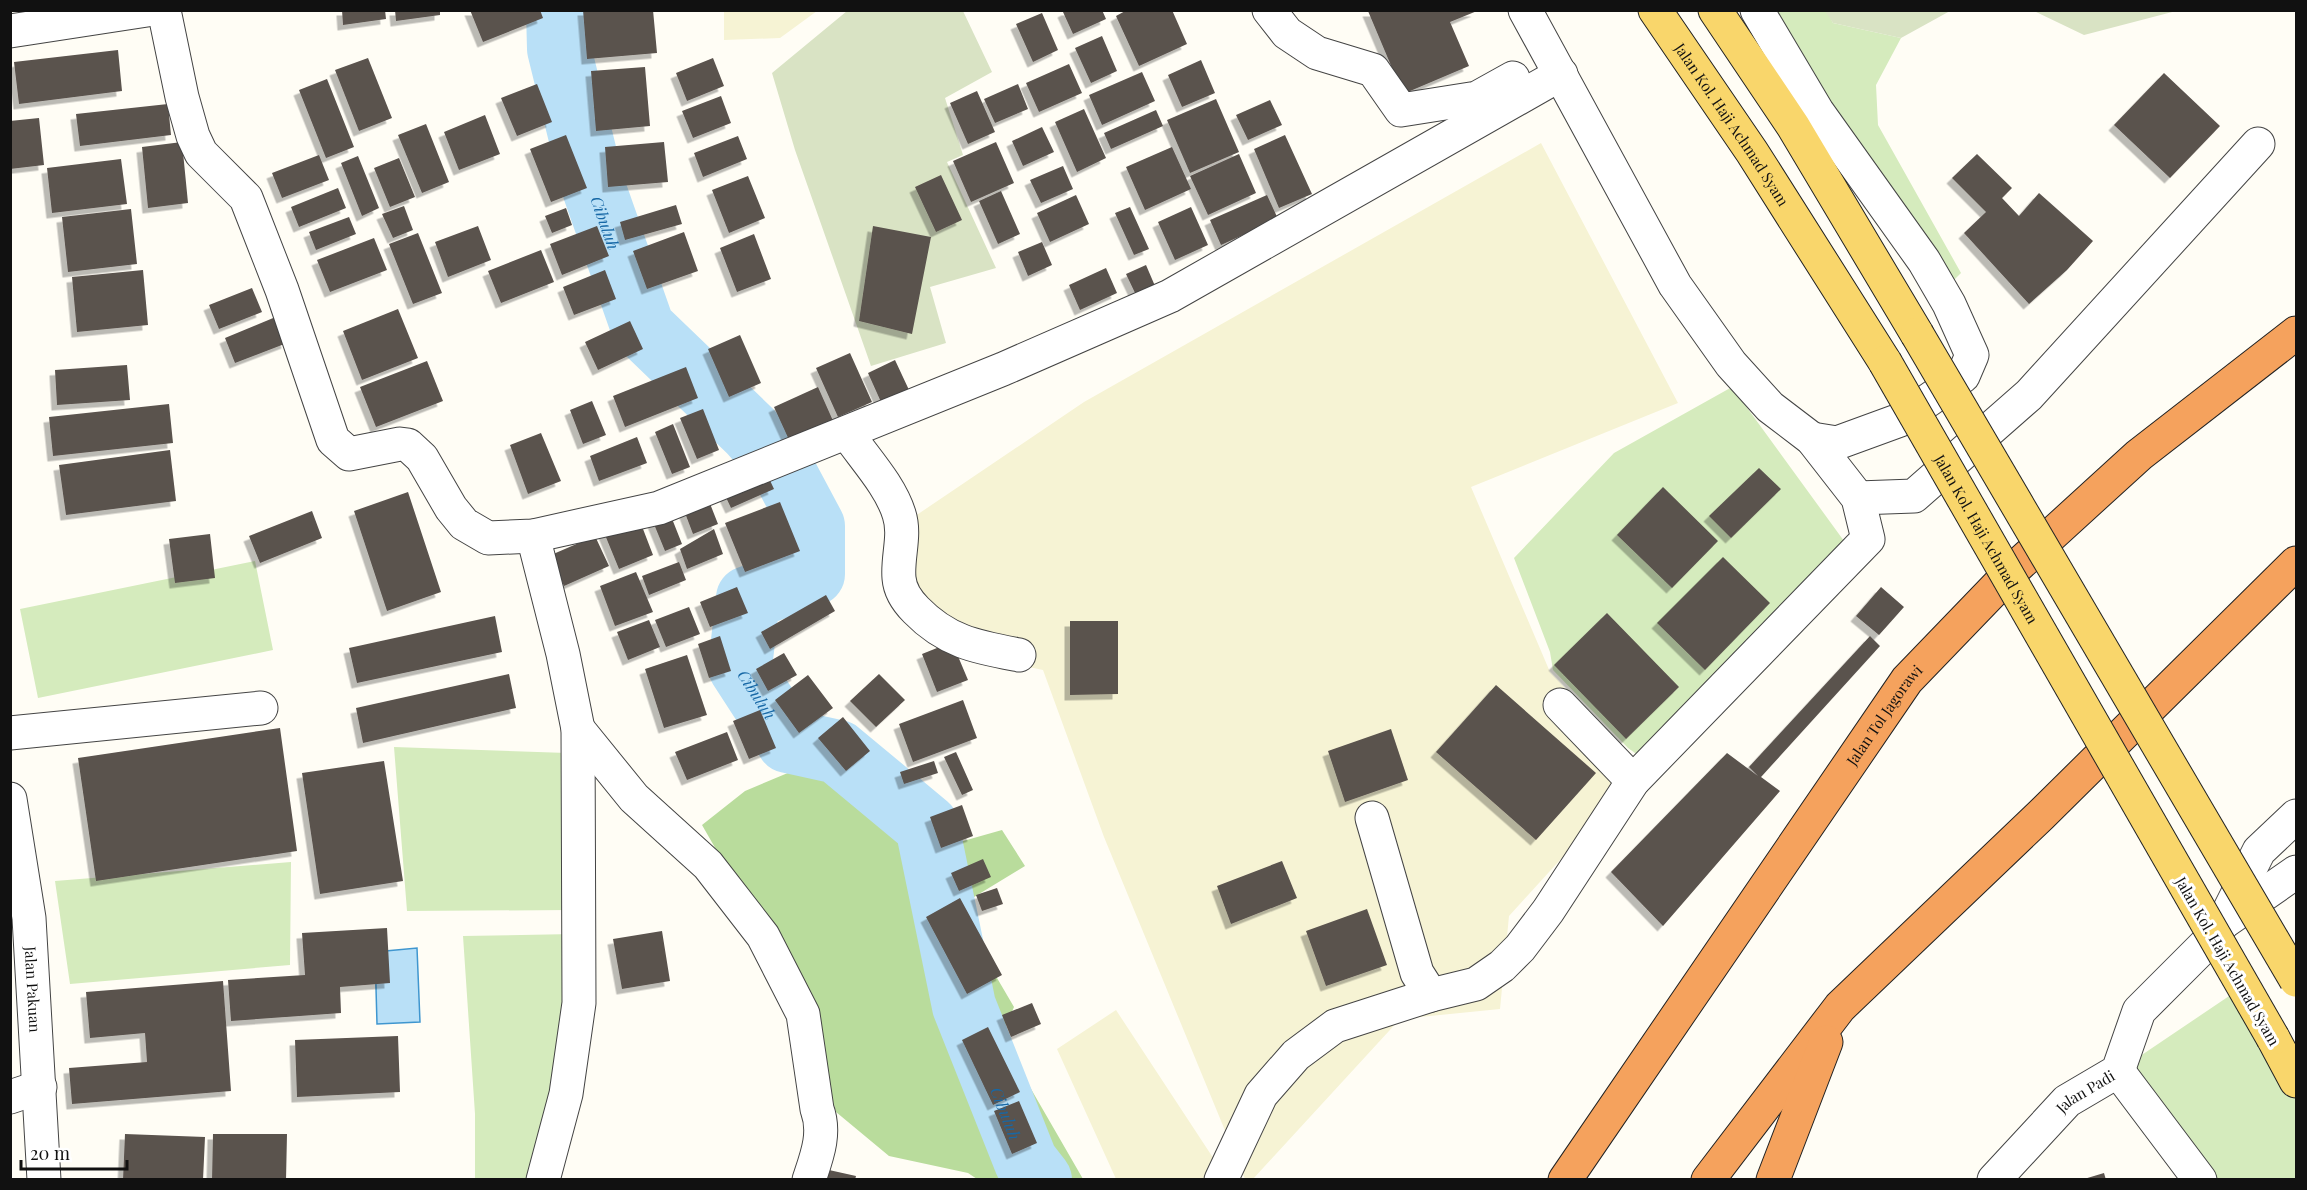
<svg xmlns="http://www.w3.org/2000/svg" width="2307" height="1190" viewBox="0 0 2307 1190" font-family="'Playfair Display',serif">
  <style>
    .farmland { fill: #f6f3d4 }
    .green { fill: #d5ebbd }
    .forest { fill: #b9dc9c }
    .cemetery { fill: #d9e3c4 }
    .water { fill: #b9e0f7; stroke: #3f96cf; stroke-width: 1.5 }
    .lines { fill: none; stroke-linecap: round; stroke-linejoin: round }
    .river { stroke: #b9e0f7; stroke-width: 64 }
    .building { fill: #5a524d; filter: url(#shadow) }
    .minor-casing { stroke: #444; stroke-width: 35 }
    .major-casing { stroke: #222; stroke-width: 35 }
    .highway-casing { stroke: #222; stroke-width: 35 }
    .minor { stroke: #fff; stroke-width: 33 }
    .major { stroke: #f9d66b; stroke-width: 33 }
    .highway { stroke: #f5a25d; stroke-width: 33 }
    .major-bridge-casing { stroke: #222; stroke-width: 35; stroke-linecap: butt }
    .major-bridge { stroke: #f9d66b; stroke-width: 33 }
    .labels { text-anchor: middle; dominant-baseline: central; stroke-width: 6; stroke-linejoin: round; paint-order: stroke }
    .street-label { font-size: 15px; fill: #111; stroke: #fff }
    .water-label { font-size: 16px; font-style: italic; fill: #1768a6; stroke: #fff }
  </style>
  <defs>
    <filter id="shadow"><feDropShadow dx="-5.5" dy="5.5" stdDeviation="0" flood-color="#0004"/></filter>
  </defs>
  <rect width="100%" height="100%" fill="#fffdf5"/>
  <path class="farmland" d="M724 11V10L817 11 780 38 724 40Z
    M1541 143 1678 403 1471 487 1550 672 1642 770 1509 916 1500 1009 1400 1019 1253 1179H1245L1104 837 1043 670 962 653 914 628 893 531 1084 402Z
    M1116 1010 1227 1179H1116L1057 1049Z"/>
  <path class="green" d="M1757 11H1827L1833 23 1901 38 1876 85 1878 125 1961 273 1942 292Z
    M1732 387 1852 552 1642 758 1628 748 1553 670 1550 652 1514 558 1614 453Z
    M255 561 273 650 38 698 20 609Z
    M394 747 567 753 570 910 407 911Z
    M291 862 290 965 70 984 55 881Z
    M574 934 539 1179H475V1114L463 936Z
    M2241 988 2296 1081V1179H2200L2118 1071Z"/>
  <path class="forest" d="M838 752 916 783 949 845 1002 830 1025 866 956 908 1014 1007 1001 1037 1083 1179H977L968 1173 889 1156 836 1112 807 1008 702 825 745 791Z"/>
  <path class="cemetery" d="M847 11H963L992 72 945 98 963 155 947 162 996 268 930 287 946 343 871 366 795 150 772 73Z
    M1825 11H1950L1901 38 1833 23Z
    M2034 11H2176L2084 35Z"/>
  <path class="water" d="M417 948 420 1022 377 1024 375 952Z"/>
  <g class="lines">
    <path class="river" id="s1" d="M558 10 559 49 592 183 643 328 751 432 781 466 813 526V574L748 598 740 667 788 741 838 752 927 826 964 1006 1026 1162 1040 1180"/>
  </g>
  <path class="building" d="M342 10H385L386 19 343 25Z
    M395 10H440V15L396 21Z
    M470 10H540L543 18 483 42Z
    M583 10H653L657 53 587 59Z
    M1067 10H1102L1106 19 1073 34 1063 12Z
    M1127 10H1172L1187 44 1139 66 1116 16Z
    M1368 11H1477L1450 22 1469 66 1403 94Z
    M1042 13 1058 50 1033 62 1016 24Z
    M1102 36 1117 71 1091 83 1075 48Z
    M118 50 122 91 19 104 14 62Z
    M368 58 392 118 359 131 335 70Z
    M713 58 724 86 687 101 676 73Z
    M1201 60 1215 93 1182 107 1168 75Z
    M1069 64 1082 93 1039 112 1026 83Z
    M645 67 650 126 596 131 591 71Z
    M1142 72 1155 101 1102 125 1089 95Z
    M2164 73 2220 126 2170 178 2114 125Z
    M327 79 354 147 326 158 299 90Z
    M537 84 552 122 517 136 501 98Z
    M1018 84 1028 109 995 123 984 99Z
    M977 91 995 132 968 144 950 103Z
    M721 96 731 123 693 138 682 111Z
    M1216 99 1239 152 1190 173 1167 120Z
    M1270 100 1282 125 1248 140 1236 115Z
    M168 104 171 135 80 146 76 114Z
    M1084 109 1106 158 1077 172 1055 122Z
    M1156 110 1163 126 1111 149 1104 133Z
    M485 115 500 154 459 170 444 132Z
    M39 118 44 165 10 169V121Z
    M426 124 449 182 422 193 398 135Z
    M1042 127 1054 152 1023 166 1012 141Z
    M566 135 587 188 551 202 530 149Z
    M1285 135 1312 194 1279 208 1254 149Z
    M738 136 747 159 703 177 694 153Z
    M182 142 188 203 148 208 142 147Z
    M664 142 668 182 608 187 605 147Z
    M996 142 1014 183 971 202 953 161Z
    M1172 147 1191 189 1145 210 1126 167Z
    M1239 154 1256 193 1208 215 1190 176Z
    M1977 154 2012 188 2002 198 2019 216 2039 193 2093 241 2067 270 2029 304 1964 233 1986 212 1952 178Z
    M319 155 329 180 282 198 272 173Z
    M358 156 379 208 362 216 341 163Z
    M399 158 415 197 390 207 374 168Z
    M121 159 127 204 52 213 47 168Z
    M1063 166 1073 189 1041 203 1030 180Z
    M941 175 962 220 936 232 915 187Z
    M748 176 765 218 729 233 712 190Z
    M338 188 346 208 299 227 291 207Z
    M1001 191 1020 234 998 244 979 201Z
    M1076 195 1089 224 1050 242 1037 213Z
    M1267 195 1278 219 1221 245 1210 220Z
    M676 205 682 224 625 240 620 222Z
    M404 206 413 230 393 238 382 214Z
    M1130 207 1149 249 1134 255 1115 213Z
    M1191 207 1208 245 1175 260 1158 222Z
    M566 208 572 225 552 233 545 216Z
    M131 209 137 264 68 272 62 217Z
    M349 217 356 234 316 250 309 232Z
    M478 226 491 260 448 277 435 242Z
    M597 226 609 256 562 275 550 244Z
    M873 226 931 237 912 334 859 321Z
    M684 232 698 271 647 289 633 251Z
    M418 233 442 293 413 304 389 244Z
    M754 234 771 279 737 292 720 248Z
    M374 238 387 270 330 292 317 260Z
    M1042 242 1052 265 1028 276 1018 252Z
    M541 250 554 282 501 303 488 271Z
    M1146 265 1155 286 1136 295 1126 274Z
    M1106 268 1117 293 1080 310 1069 285Z
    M143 270 148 325 77 332 72 277Z
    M605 270 616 299 574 315 563 287Z
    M252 288 262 312 219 329 209 305Z
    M398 309 418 358 362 380 343 331Z
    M278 316 287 343 235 363 225 338Z
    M630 321 643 349 598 370 585 342Z
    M740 335 761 383 729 397 708 349Z
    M850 353 872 402 838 417 816 368Z
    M895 360 909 390 881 402 868 373Z
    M427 361 443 401 376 427 360 387Z
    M127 365 130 400 57 405 55 370Z
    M686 367 698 398 625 427 613 396Z
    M818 387 834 423 790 442 774 407Z
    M592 401 606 435 583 444 570 410Z
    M169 404 173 443 53 456 49 417Z
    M703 409 719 450 697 459 680 418Z
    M673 424 690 467 672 474 655 432Z
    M541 433 561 481 528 494 510 445Z
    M637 437 647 463 599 481 590 456Z
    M170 450 176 501 66 515 59 465Z
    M1759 468 1781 489 1731 538 1709 516Z
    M766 472 774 489 731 508 723 491Z
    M1663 487 1718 541 1672 588 1617 535Z
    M408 492 441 592 387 611 354 511Z
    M707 496 718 524 693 534 682 505Z
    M780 502 800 551 745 572 725 523Z
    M667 506 682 544 665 551 649 512Z
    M312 511 322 538 260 563 249 536Z
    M638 516 653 555 619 569 603 530Z
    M714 529 723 554 687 569 680 549Z
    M210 534 215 578 175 583 169 539Z
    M595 536 609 566 564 586 551 555Z
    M1723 557 1770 603 1705 670 1657 623Z
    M679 562 686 580 649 595 642 576Z
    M636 572 653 612 615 626 600 586Z
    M737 587 748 613 710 627 700 602Z
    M1881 587 1904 607 1879 635 1856 616Z
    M826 595 835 611 770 649 761 632Z
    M689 607 700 634 666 647 655 620Z
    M1607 613 1679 687 1626 739 1554 665Z
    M495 616 502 652 357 683 349 648Z
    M649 620 660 647 628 660 617 632Z
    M1070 621H1118V694L1070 695Z
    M720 636 731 671 709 678 698 644Z
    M1870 636 1880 646 1761 777 1780 791 1663 926 1611 872 1727 753 1758 776 1749 767Z
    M952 642 968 680 937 692 922 654Z
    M784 653 797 675 768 691 756 669Z
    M687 655 707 715 664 728 645 669Z
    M509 674 516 708 363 743 356 708Z
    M879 674 905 700 876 727 850 701Z
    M808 675 833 708 799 733 775 700Z
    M1496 685 1596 773 1536 840 1436 752Z
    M963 700 977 738 913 762 899 724Z
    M760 710 776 748 749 759 733 721Z
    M843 717 870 751 846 771 818 738Z
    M280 728 297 851 96 881 78 758Z
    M1391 729 1408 780 1345 802 1328 751Z
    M727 732 738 760 687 780 675 752Z
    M956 752 973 790 962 795 944 757Z
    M384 761 403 881 320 894 302 773Z
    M934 761 938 773 904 784 900 772Z
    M962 805 973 836 941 848 930 817Z
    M983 859 991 877 959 891 951 873Z
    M1282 861 1297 898 1231 924 1217 886Z
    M997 888 1003 904 982 911 976 895Z
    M960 898 1002 975 967 994 926 917Z
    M1367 909 1387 965 1326 986 1306 931Z
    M387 928 390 983 340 987 341 1013 231 1021 228 980 305 975 302 933Z
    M662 931 670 981 622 989 613 939Z
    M223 981 231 1091 72 1104 69 1068 147 1062 145 1033 90 1038 86 992Z
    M1032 1003 1041 1024 1011 1037 1002 1015Z
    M988 1027 1020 1092 993 1105 962 1040Z
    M398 1036 400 1092 297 1097 295 1040Z
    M1019 1101 1037 1143 1012 1154 994 1111Z
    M125 1134 205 1137 203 1180H123Z
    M213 1134H287L286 1180H212Z
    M829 1170 856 1176 855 1180H827Z
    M2104 1173 2106 1180H2084V1179Z"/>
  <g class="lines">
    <g class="minor-casing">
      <g id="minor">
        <path d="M164 10 182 97 193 136 201 153 246 198 282 290 333 440 349 454 400 444 408 445 422 458 451 508 464 524 488 538 533 536 659 508 1003 369 1170 296 1561 74"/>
        <path d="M1269 10 1287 33 1317 53 1373 70 1401 110 1477 98 1513 78"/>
        <path d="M1757 10 1817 111 1924 261 1949 304 1972 355 1963 376 1900 420 1837 443 1812 439"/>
        <path d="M10 31 147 10"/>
        <path d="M847 433C864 458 890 485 899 514 906 535 897 557 899 578 900 591 907 601 916 610 947 642 977 647 1019 655"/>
        <path d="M1858 498 1914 496 2029 395 2258 144"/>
        <path d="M533 536 563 654 578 729 579 1003 566 1094 543 1180"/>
        <path d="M1560 705 1633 781"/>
        <path d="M578 729 634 798 708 865 763 936 803 1014 817 1109C826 1133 817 1156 809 1180"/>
        <path d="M10 733 261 708"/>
        <path id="s2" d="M10 799 29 918 44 1180"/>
        <path d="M1372 818 1417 973 1431 995 1476 984 1502 966 1520 948 1548 911 1633 781 1868 539 1858 498 1812 439 1770 407 1731 364 1675 285 1525 10"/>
        <path d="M2227 920 2296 872"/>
        <path d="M2118 1071 2200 1180"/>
        <path d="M10 1097 40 1087"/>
        <path d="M1221 1180 1261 1095 1296 1055 1335 1026 1431 995"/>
        <path id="s3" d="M1994 1180 2067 1101 2118 1071 2139 1011 2206 944 2223 923 2259 851 2296 816"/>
      </g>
    </g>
    <g class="major-casing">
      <g id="major">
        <path id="s4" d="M1655 10 1752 152 1885 362"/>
        <path d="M1715 10 1793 126 1917 334"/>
        <path d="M2273 1038 2296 1081"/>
      </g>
    </g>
    <g class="highway-casing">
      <g id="highway">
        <path id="s5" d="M1565 1180 1907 680 2014 569 2139 455 2296 333"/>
        <path d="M1708 1180 1840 1007 2041 815 2296 563"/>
        <path d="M1773 1180 1826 1042"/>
      </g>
    </g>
    <use href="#minor" class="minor"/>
    <use href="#major" class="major"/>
    <use href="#highway" class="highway"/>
    <g class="major-bridge-casing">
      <g id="major-bridge">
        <path d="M1917 334 2296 980"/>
        <path id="s6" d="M1885 362 2273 1038"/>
      </g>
    </g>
    <use href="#major-bridge" class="major-bridge"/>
  </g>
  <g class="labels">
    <g class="street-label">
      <text stroke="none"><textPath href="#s4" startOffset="138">Jalan Kol. Haji Achmad Syam</textPath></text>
      <text stroke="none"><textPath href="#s6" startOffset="204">Jalan Kol. Haji Achmad Syam</textPath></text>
      <text stroke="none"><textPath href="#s5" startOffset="564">Jalan Tol Jagorawi</textPath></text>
      <text transform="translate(2228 961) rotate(60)">Jalan Kol. Haji Achmad Syam</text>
      <text stroke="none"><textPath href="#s2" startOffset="192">Jalan Pakuan</textPath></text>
      <text stroke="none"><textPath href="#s3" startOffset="128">Jalan Padi</textPath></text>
    </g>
    <g class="water-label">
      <text stroke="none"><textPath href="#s1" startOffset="219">Cibuluh</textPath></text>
      <text stroke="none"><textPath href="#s1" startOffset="813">Cibuluh</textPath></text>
      <text stroke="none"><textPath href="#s1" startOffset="1335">Cibuluh</textPath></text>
    </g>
  </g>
  <rect width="2307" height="1190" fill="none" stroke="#111111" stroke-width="24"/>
  <path d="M21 1160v9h106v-9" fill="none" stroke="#111111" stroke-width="3"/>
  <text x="30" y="1160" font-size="18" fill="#111111" stroke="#ffffff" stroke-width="4.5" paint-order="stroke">20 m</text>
</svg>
